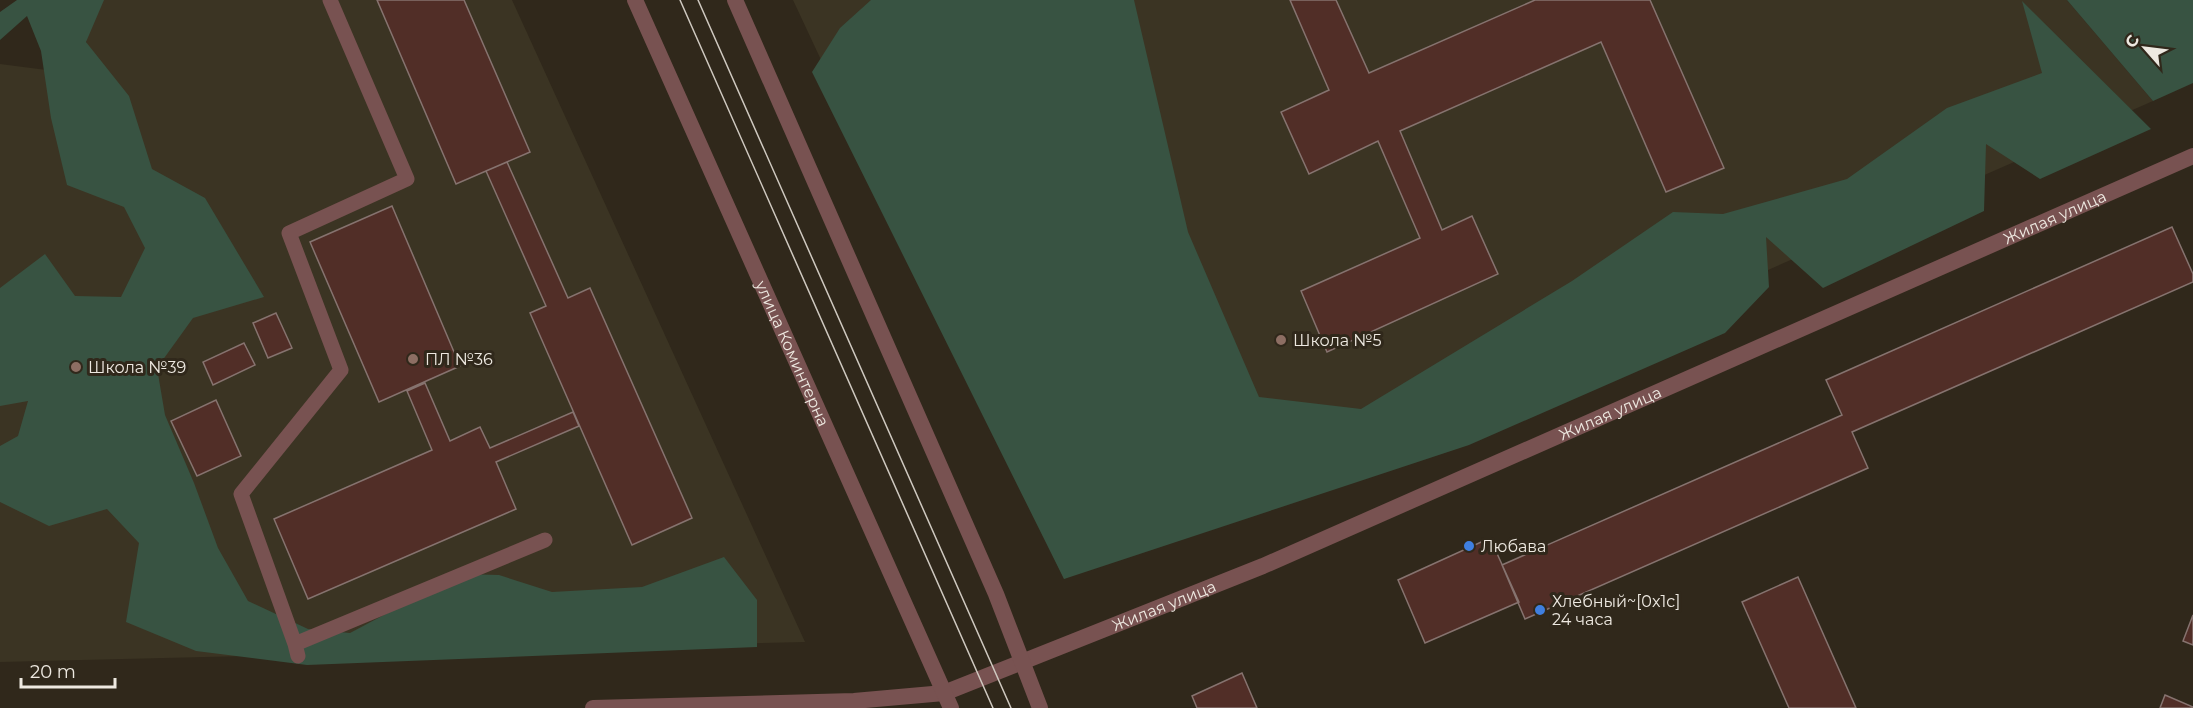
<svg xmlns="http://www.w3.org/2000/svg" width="2193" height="708" viewBox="0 0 2193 708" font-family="Montserrat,sans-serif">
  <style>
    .education { fill: #3b3423 }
    .green { fill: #385342 }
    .building { fill: #512e27; stroke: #86736f; stroke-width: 1.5 }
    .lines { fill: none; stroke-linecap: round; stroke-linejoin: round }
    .service { stroke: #785251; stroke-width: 15 }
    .minor { stroke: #785251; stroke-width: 16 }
    .tertiary { stroke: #785251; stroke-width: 16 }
    .tram { stroke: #cfc9c0; stroke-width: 1.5 }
    .education-dot { fill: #8d6e63; stroke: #30281b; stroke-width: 2 }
    .shop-dot { fill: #3f7fe0; stroke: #30281b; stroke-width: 2 }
    .labels { text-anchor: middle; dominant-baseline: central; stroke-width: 6; stroke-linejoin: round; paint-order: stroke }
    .street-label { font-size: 16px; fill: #eee9e1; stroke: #30281b }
    .poi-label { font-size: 16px; fill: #eee9e1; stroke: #30281b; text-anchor: start }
  </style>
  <rect width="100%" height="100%" fill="#30281b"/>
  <path class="education" d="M81 0H512L805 642 0 662V64L93 76 79 5Z
    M793 0H2067L2153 101 1064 579Z"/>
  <path class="green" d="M17 0H104L86 42 129 96 152 169 205 198 264 297 193 318 157 368 165 415 194 483 218 548 248 601 308 629 350 633 461 574 499 575 552 592 642 587 724 557 757 600V647L307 665 196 651 126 622 139 543 107 509 49 526 0 502V446L18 436 28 401 0 406V288L45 254 75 296 121 297 145 248 124 207 67 185 51 118 41 51 27 16 0 40V12Z
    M871 0H1134L1188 232 1259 397 1361 409 1572 281 1673 212 1723 214 1847 179 1947 108 2042 73 2022 1 2151 129 2040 179 1986 144 1984 211 1823 288 1766 237 1769 287 1725 333 1469 445 1064 579 812 72 840 28Z
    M2067 0H2193V83L2153 101Z"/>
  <path class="building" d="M377 0H464L530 152 456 184Z
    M1290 0H1336L1369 73 1535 0H1650L1724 168 1666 192 1601 42 1400 131 1442 230 1472 216 1498 274 1327 352 1301 291 1420 238 1378 141 1309 174 1281 112 1329 90Z
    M507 162 568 298 590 288 692 518 632 545 530 313 546 306 486 171Z
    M392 206 460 366 379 402 310 242Z
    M2172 227 2193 274V282L1852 432 1868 468 1525 619 1502 565 1842 415 1826 380Z
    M276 313 292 348 268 358 253 323Z
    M244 343 255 365 213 385 203 362Z
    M425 383 450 441 480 427 490 448 573 412 579 426 496 462 516 509 308 599 274 519 432 450 407 391Z
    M216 400 241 456 197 476 171 421Z
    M1490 538 1519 602 1425 643 1398 580Z
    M1798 577 1856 708H1789L1742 602Z
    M2193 615V645L2183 641Z
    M1242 673 1257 708H1197L1192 696Z
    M2165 695 2193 707V708H2160Z"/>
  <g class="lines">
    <path class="service" d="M295 644 241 494 341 370 289 233 407 179 330 0
      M298 656 295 644 545 540"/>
    <path class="minor" id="s1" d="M593 708 854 701 944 693 1263 566 2193 156"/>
    <g class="tertiary">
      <path id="s2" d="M635 0 951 708"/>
      <path d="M735 0 996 594 1040 708"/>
    </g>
    <path class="tram" d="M680 0 993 708
      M698 0 1011 708"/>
  </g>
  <g class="education-dot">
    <circle cx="1281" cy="340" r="6"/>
    <circle cx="413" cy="359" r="6"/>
    <circle cx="76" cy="367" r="6"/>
  </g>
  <g class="shop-dot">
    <circle cx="1469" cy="546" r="6"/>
    <circle cx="1540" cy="610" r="6"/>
  </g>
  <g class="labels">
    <g class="street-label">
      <text stroke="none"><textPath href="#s1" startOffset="1560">Жилая улица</textPath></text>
      <text stroke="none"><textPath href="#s2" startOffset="387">улица Коминтерна</textPath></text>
      <text stroke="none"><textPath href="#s1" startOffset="1074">Жилая улица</textPath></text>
      <text stroke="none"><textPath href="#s1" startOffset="588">Жилая улица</textPath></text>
    </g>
    <g class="poi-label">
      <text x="1293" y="340">Школа №5</text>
      <text x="425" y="359">ПЛ №36</text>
      <text x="88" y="367">Школа №39</text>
      <text x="1481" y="546">Любава</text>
      <text x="1552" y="601">Хлебный~[0x1c]<tspan x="1552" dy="18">24 часа</tspan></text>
    </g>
  </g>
  <g transform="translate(2145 48) rotate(298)" stroke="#30281b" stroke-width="4.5" paint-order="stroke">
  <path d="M0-4.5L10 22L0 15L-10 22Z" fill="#eee9e1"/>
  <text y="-9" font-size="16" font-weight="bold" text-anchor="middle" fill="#eee9e1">С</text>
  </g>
  <path d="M21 678v9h94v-9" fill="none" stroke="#eee9e1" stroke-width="3"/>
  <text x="30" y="678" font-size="18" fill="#eee9e1" stroke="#30281b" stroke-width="4.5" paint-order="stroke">20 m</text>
</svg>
